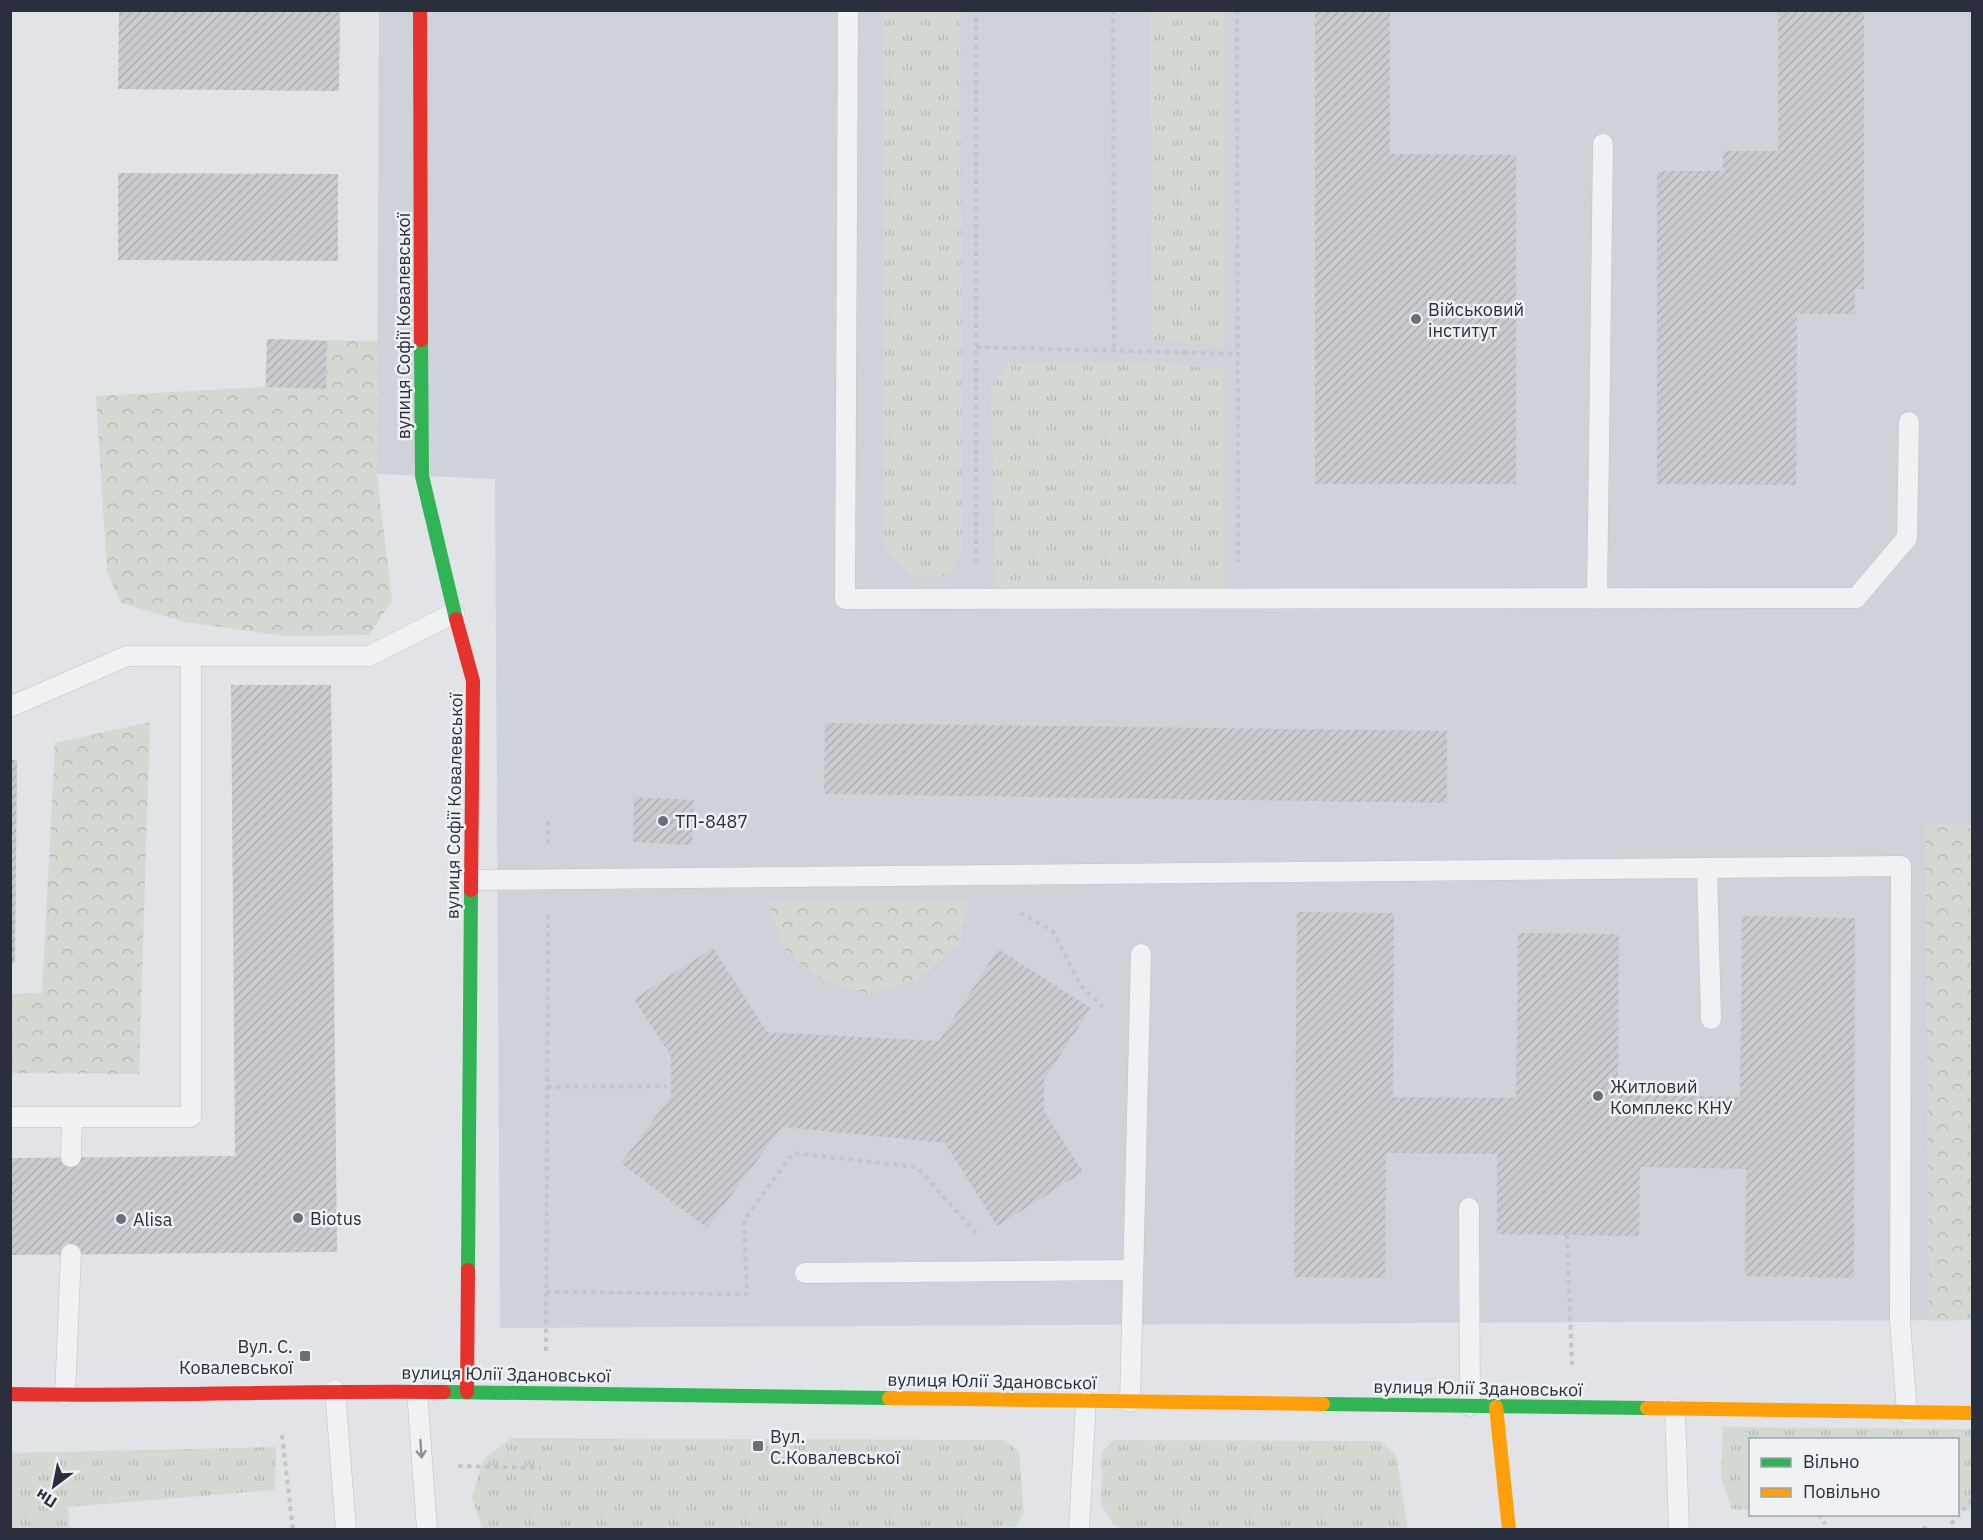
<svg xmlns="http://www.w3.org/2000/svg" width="1983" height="1540" viewBox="0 0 1983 1540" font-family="'IBM Plex Sans',sans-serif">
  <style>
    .built { fill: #d0d2d9 }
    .grass { fill: url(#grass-tufts) }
    .forest { fill: url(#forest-crowns) }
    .building { fill: url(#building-hatch) }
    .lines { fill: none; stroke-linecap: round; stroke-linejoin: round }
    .lane-casing { stroke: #c0c1c4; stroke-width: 21 }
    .path { stroke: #c3c4c9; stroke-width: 4; stroke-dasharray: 4.5 4.5; stroke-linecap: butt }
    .lane { stroke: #f0f1f3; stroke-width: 20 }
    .fast { stroke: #30b455; stroke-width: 14 }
    .slow { stroke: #ff9f0a; stroke-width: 14 }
    .jam { stroke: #e5322d; stroke-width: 14 }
    .oneway { stroke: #8d9098 }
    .poi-dot { fill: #6a6e79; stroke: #eff1f5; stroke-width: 2 }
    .labels { text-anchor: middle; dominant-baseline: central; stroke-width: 5; stroke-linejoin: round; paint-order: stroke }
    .poi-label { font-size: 18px; fill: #2a2f3e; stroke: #eff1f5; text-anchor: start }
    .street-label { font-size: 18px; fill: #2a2f3e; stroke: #eff1f5 }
  </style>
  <defs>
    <pattern id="grass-tufts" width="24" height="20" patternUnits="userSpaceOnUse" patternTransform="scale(1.5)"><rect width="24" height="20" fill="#d2d9d2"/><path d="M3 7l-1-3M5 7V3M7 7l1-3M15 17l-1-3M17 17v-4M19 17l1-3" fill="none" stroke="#b4bbb5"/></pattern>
    <pattern id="forest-crowns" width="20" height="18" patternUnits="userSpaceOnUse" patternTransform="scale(1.5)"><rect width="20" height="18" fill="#d2d9d2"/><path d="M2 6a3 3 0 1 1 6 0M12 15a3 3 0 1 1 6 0" fill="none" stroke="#b4bbb5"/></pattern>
    <pattern id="building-hatch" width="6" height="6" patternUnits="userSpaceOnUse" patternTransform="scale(1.5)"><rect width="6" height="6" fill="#cacbce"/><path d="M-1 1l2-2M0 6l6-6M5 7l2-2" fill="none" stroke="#aeafb2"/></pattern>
  </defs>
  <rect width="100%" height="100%" fill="#e2e3e6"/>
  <path class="built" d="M379 11H1972V1320L500 1328 495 479 377 474Z"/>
  <path class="grass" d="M883 11H961L962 554 947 576H910L884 548Z
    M1150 11H1224V345L1152 341Z
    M1153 363 1223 369V589H995L991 387 1008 364Z
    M1723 1427 1972 1429V1511H1958V1440H1750V1510L1732 1509 1721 1477Z
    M511 1438 1005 1440 1019 1452 1024 1512 1016 1527 924 1530 482 1529 472 1497 483 1460Z
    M1113 1440 1380 1441 1396 1455 1408 1529H1123L1113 1524 1101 1505 1102 1452Z
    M276 1447 275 1490 68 1507 70 1529H12L10 1516 11 1453Z"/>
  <path class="forest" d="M267 339 378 341 377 474 392 600 369 635 284 636 185 622 121 603 107 572 96 396 265 387Z
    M150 722 139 1074 11 1073V994L42 993 55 743Z
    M1925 824H1972V1320L1929 1321Z
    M968 901 960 943 916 981 866 994 814 975 783 948 768 902Z"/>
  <path class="building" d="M119 10H340L339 91 118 89Z
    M1315 10H1390V154L1516 155V484H1315Z
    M1778 10H1864V289H1855V314H1797L1796 485 1657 484V171H1723V151H1778Z
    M118 173 338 174V261L118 260Z
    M267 339 327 341 326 389 266 387Z
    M231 685H331L337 1252 10 1255V1158L235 1156Z
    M825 723 1447 731V803L824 794Z
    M10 760H17L15 963H10Z
    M634 797 694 800 692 845 633 842Z
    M1297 912 1394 913 1393 1097 1516 1098 1518 933 1619 934 1618 1095 1740 1097 1742 916 1855 918 1854 1278 1745 1276 1746 1169 1640 1167 1639 1236 1497 1234V1154L1386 1153 1385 1278 1294 1277Z
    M713 948 767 1032 939 1041 998 949 1091 1008 1044 1080V1111L1083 1172 997 1226 945 1143 782 1127 707 1228 621 1163 671 1096V1056L634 999Z"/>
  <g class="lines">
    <g class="lane-casing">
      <path id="lane" d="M848 10 845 599 1856 598 1907 538 1909 422
        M1597 599 1603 144
        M10 707 127 656H369L454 613
        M1707 868 1711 1019
        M471 880 1901 866 1900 1321 1907 1413
        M10 1117H191V656
        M71 1157 72 1117
        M1469 1208 1470 1406
        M805 1273 1133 1270
        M335 1390 346 1530
        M417 1391 427 1530
        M65 1395 71 1254
        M1130 1402 1141 954
        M1675 1409 1679 1530
        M1079 1530 1086 1401"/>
    </g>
    <path class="path" d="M1113 10 1114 352
      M1237 10 1238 562
      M976 347 1238 354
      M976 562V10
      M548 821V844
      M1020 913 1053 931 1081 986 1103 1007
      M547 1087 667 1086
      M1567 1235 1572 1365
      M546 1292 747 1294 744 1220 793 1153 917 1167 976 1233
      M546 1351 548 914
      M282 1435 293 1530
      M458 1466 541 1468
      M1819 1514 1825 1524
      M1951 1524 1972 1499
      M1923 1530 1928 1524"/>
    <use href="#lane" class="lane"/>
    <path class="fast" d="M421 340 422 476 456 619
      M468 1270 471 890
      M444 1392 889 1398
      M1323 1404 1647 1408"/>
    <path class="slow" d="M889 1398 1323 1404
      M1496 1407 1509 1530
      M1647 1408 1972 1413"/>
    <path class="jam" d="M420 10 421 340
      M456 619 473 681 471 890
      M467 1392 468 1270
      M10 1394C155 1397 299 1390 444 1392"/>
  </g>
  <defs><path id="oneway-shaft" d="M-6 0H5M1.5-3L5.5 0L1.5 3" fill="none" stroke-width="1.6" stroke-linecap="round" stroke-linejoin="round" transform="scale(1.5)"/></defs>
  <use class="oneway" href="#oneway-shaft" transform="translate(421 1449) rotate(86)"/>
  <g class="poi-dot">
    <circle cx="1416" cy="319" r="6"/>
    <circle cx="663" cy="821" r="6"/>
    <circle cx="1598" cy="1096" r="6"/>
    <circle cx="298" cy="1218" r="6"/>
    <circle cx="121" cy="1219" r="6"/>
    <rect x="299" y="1350" width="12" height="12" rx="3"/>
    <rect x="752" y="1440" width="12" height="12" rx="3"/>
  </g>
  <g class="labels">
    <g class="poi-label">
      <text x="1428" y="309">Військовий<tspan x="1428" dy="21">інститут</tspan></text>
      <text x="675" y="821">ТП-8487</text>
      <text x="1610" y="1086">Житловий<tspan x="1610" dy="21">Комплекс КНУ</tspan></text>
      <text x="310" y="1218">Biotus</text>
      <text x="133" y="1219">Alisa</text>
      <text x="293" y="1346" text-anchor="end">Вул. С.<tspan x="293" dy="21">Ковалевської</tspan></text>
      <text x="770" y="1436">Вул.<tspan x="770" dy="21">С.Ковалевської</tspan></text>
    </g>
    <g class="street-label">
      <text transform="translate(403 326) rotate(-90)">вулиця Софії Ковалевської</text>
      <text transform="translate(454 806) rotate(-89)">вулиця Софії Ковалевської</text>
      <text transform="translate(506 1374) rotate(1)">вулиця Юлії Здановської</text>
      <text transform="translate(992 1381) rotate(1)">вулиця Юлії Здановської</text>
      <text transform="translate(1478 1388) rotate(1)">вулиця Юлії Здановської</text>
    </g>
  </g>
  <rect width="1983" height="1540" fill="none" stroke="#2a2f3e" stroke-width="24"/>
  <rect x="1749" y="1438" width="210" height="78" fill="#eff1f5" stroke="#a0a3ac" stroke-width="1.5"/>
  <rect x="1761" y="1458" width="30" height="9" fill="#30b455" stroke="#a0a3ac" stroke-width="1.5"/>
  <text x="1803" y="1468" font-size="18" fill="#2a2f3e">Вільно</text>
  <rect x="1761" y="1488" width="30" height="9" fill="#ff9f0a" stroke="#a0a3ac" stroke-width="1.5"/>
  <text x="1803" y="1498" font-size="18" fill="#2a2f3e">Повільно</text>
  <g transform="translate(54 1486) rotate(212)" stroke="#eff1f5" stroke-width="4.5" paint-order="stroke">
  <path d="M0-4.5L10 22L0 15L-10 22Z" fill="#2a2f3e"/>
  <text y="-9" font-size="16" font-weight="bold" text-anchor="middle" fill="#2a2f3e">Пн</text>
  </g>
</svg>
